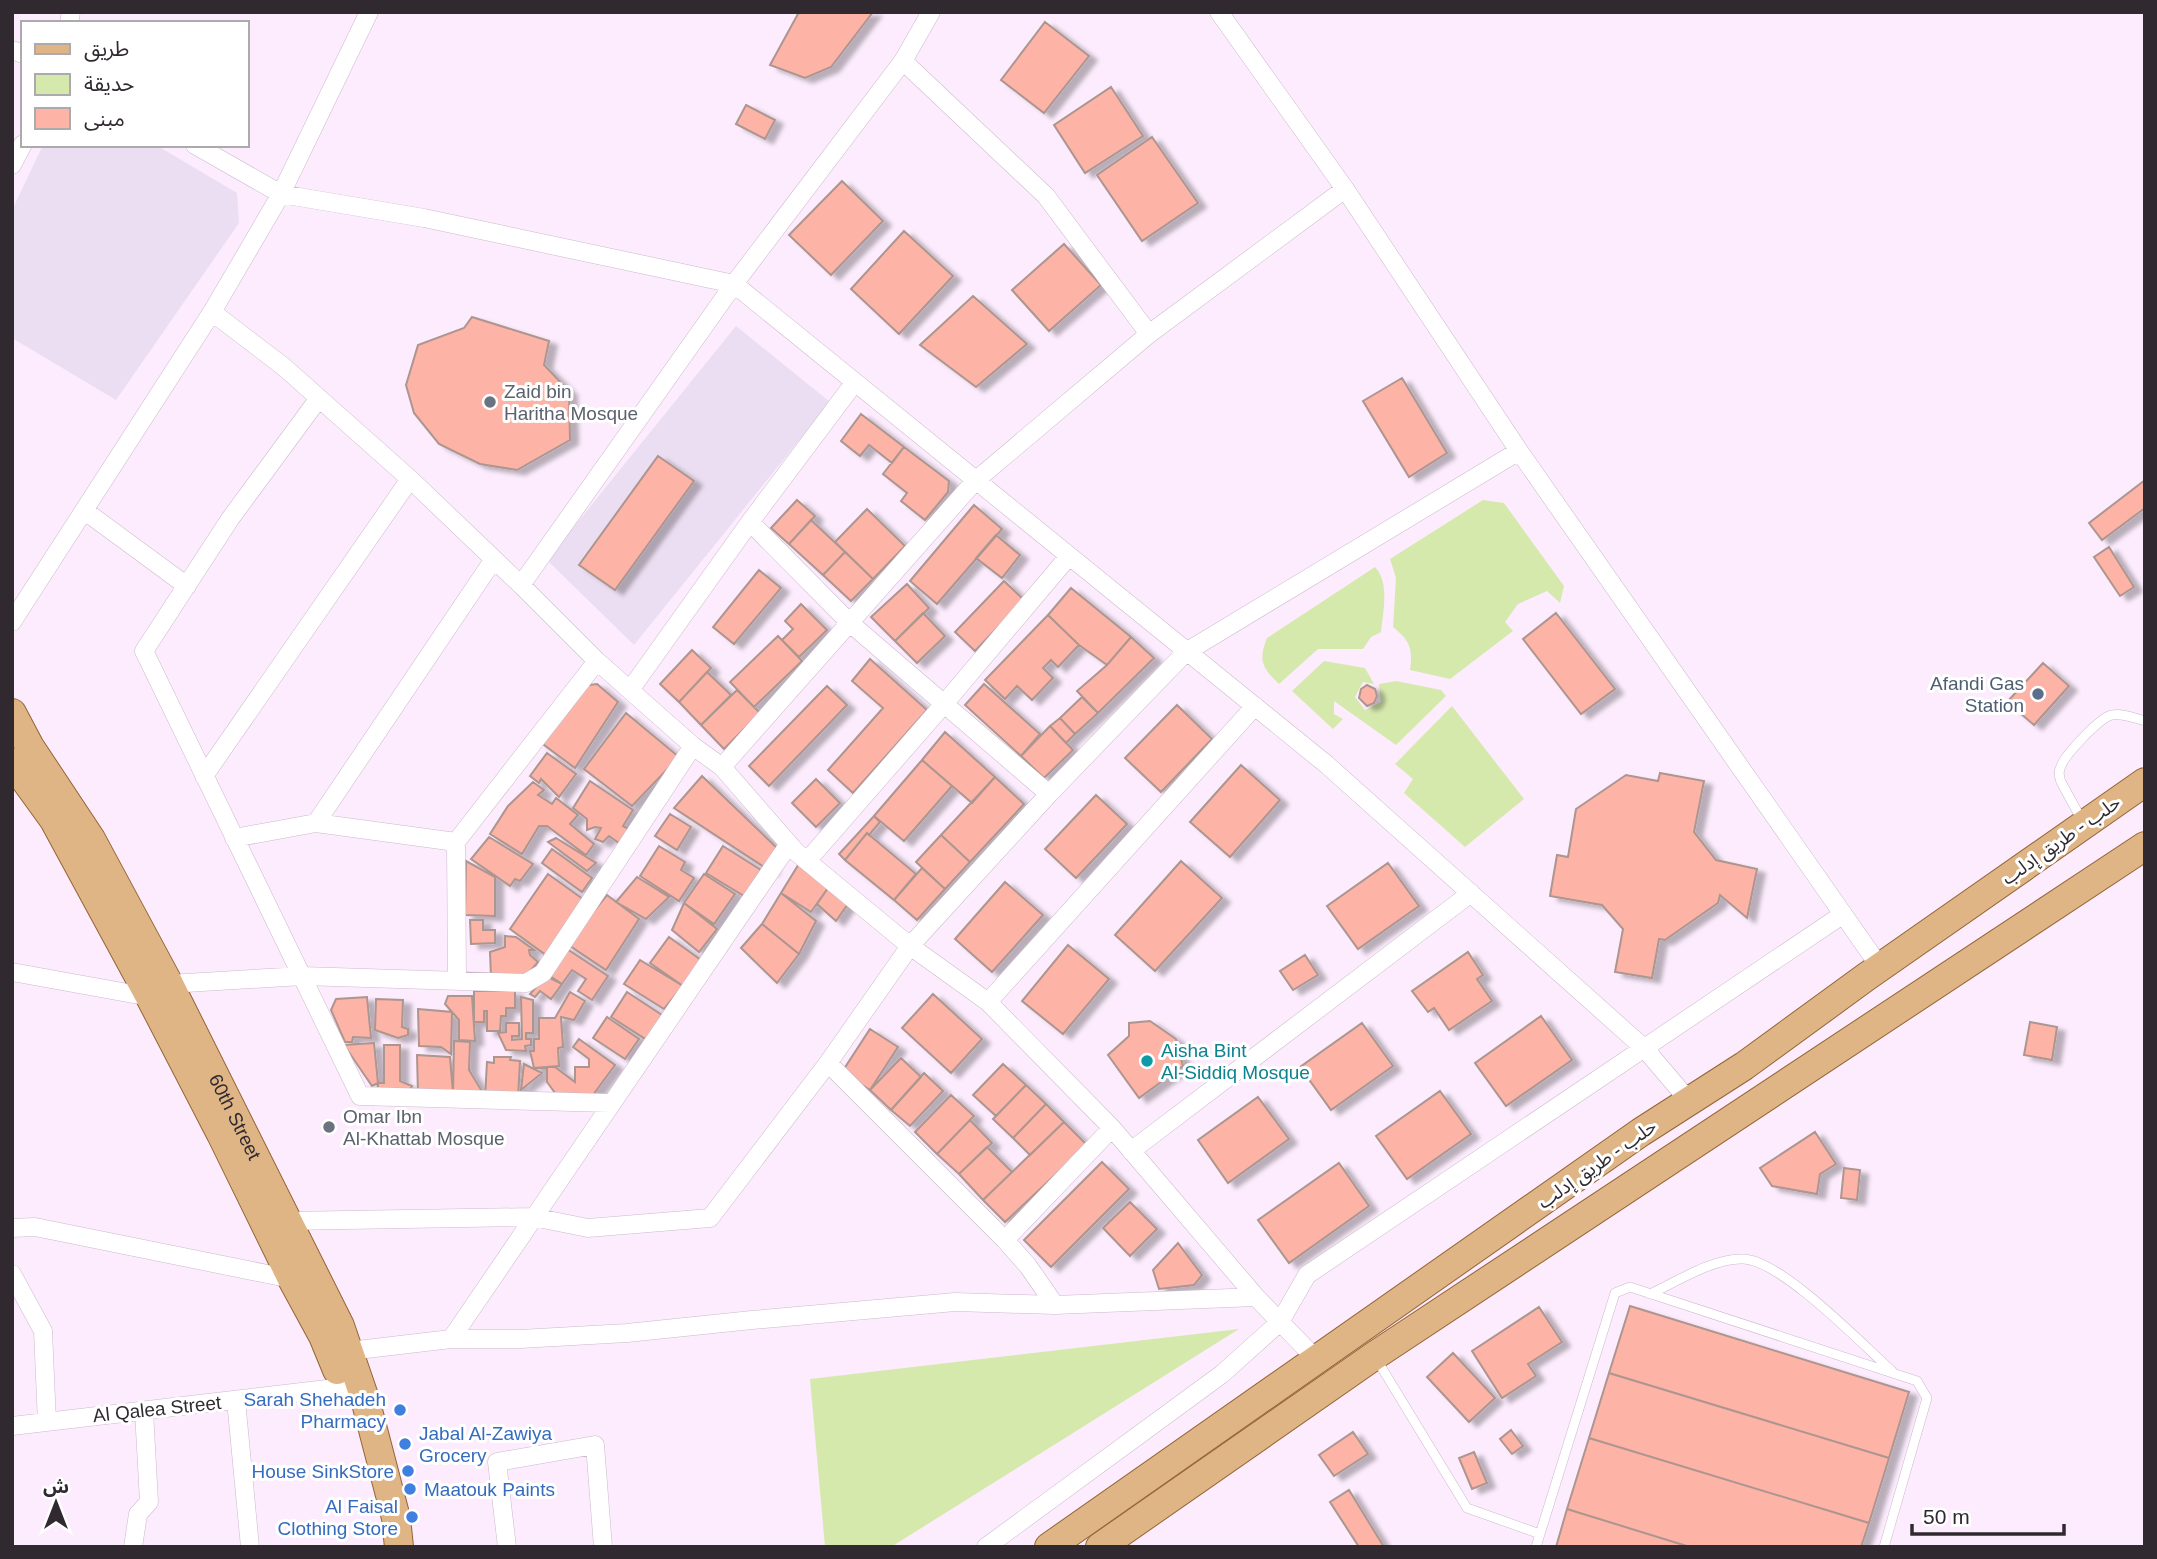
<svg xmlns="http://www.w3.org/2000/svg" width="2157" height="1559" viewBox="0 0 2157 1559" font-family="Arial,'Noto Sans Arabic',sans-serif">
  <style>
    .education { fill: #ecdef2 }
    .green { fill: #d6e9ad }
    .building { fill: #fdb3a6; stroke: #ad9590; stroke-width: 2; filter: url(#shadow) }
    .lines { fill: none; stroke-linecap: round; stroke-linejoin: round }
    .lane-casing { stroke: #cabacb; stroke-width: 10 }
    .street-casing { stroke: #cabacb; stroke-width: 19 }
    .primary-casing { stroke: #946434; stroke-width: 30 }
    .lane { stroke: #fff; stroke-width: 9 }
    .street { stroke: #fff; stroke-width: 18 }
    .primary { stroke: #dfb586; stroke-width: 28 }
    .worship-dot { fill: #6b7280; stroke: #fff; stroke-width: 2.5 }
    .service-dot { fill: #5c6f8a; stroke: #fff; stroke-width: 2.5 }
    .culture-dot { fill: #0f9aa8; stroke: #fff; stroke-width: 2.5 }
    .shop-dot { fill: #3f7fe0; stroke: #fff; stroke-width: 2.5 }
    .labels { text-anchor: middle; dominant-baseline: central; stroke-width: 6; stroke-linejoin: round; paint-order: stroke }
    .worship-label { font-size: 19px; fill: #5b616d; stroke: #fff; text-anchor: start }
    .service-label { font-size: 19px; fill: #4e5e75; stroke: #fff; text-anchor: end }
    .street-label { font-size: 19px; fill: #302a30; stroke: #fff }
    .culture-label { font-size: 19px; fill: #0d838f; stroke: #fff; text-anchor: start }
    .shop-label { font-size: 19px; fill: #366cbe; stroke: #fff; text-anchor: end }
  </style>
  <defs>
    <filter id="shadow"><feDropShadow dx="8" dy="4.5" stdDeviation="2" flood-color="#0004"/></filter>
  </defs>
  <rect width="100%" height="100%" fill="#fcecfd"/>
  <path class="education" d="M43 145H156L237 193 239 223 116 400 12 338V210Z
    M736 326 830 402 634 645 547 560Z"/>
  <path class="green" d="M1483 500 1504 503 1564 586 1560 603 1547 591 1518 604 1505 622 1513 631 1450 679 1410 670C1413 648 1410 641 1393 627L1396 578 1390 559Z
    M1375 567C1390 583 1383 611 1381 632L1371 637 1363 649H1318L1279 684C1262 668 1258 660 1267 638Z
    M1324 661 1365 668 1374 684 1363 682 1355 697 1365 710 1381 702 1379 684 1396 681 1441 690 1446 696 1396 745 1334 701V714L1343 719 1333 729 1292 691Z
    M1452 706 1524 799 1465 847 1404 793 1413 779 1395 764Z
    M1239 1329 891 1547H825L810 1379Z"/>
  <path class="building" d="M799 12H873L831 67 805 78 770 65Z
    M1045 22 1089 56 1044 113 1001 80Z
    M1111 87 1143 136 1085 173 1054 125Z
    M746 105 775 120 765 139 736 124Z
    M1152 137 1198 203 1142 241 1097 175Z
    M842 181 883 221 831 275 789 235Z
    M904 231 953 276 899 334 851 289Z
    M1064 244 1101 285 1049 331 1012 290Z
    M973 296 1027 344 976 387 920 345Z
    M472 317 549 341 544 365 569 391 570 440 517 470 480 464 439 444 414 413 406 385 418 345 464 328Z
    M1402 378 1447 453 1409 477 1363 401Z
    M861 414 904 447 892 463 869 445 860 456 841 441Z
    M904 447 949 481 948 492 925 520 901 501 907 493 883 474Z
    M658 456 694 481 615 590 579 565Z
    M2145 480V508L2102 540 2089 523Z
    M797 500 815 516 789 544 771 528Z
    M974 505 1002 529 937 604 910 581Z
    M867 509 905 546 873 579 835 542Z
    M811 520 845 552 823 575 789 544Z
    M996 535 1020 555 1002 578 976 558Z
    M2109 547 2134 587 2120 596 2094 557Z
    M845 552 873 579 851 601 823 575Z
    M759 570 781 588 734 644 713 627Z
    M1004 581 1024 600 975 651 955 632Z
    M907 584 929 608 895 641 871 617Z
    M1071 588 1131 637 1107 665 1079 645 1048 615Z
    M801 604 827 630 799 657 782 640 793 629 785 621Z
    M923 613 945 636 917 663 895 641Z
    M1556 613 1615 689 1581 714 1523 639Z
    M1048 615 1079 645 1058 667 1051 660 1043 668 1053 678 1032 700 1017 686 1005 699 985 680Z
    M778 636 802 661 754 707 730 682Z
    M1131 637 1154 658 1098 713 1077 691 1107 665Z
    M692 650 711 668 679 702 660 684Z
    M870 659 927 710 853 793 828 770 883 708 852 681Z
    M2043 663 2069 686 2034 725 2007 702Z
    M707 672 731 695 701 725 679 702Z
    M597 684 618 702 575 768 540 742 581 686Z
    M984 684 1040 734 1021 756 965 705Z
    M1367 685 1375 689 1377 696 1374 703 1367 706 1359 698 1361 689Z
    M827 686 847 705 769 786 749 766Z
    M737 690 760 713 724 749 701 725Z
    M1082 697 1098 713 1075 734 1060 718Z
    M1177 705 1212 739 1161 792 1125 758Z
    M626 713 679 757 632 806 584 769Z
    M1060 718 1075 734 1066 743 1050 726Z
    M1050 726 1073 750 1044 778 1021 756Z
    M945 732 995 777 972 803 922 760Z
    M547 753 576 774 559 797 541 779 539 783 530 776Z
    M922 760 952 786 904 841 874 816Z
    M1241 765 1280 800 1230 857 1190 822Z
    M1660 773 1704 781 1694 832 1716 860 1757 869 1747 918 1720 895 1718 903 1665 940 1659 939 1652 978 1615 972 1623 929 1602 905 1550 896 1557 855 1568 857 1576 809 1626 775 1658 781Z
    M702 776 776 847 770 871 674 808Z
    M995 777 1024 804 970 862 941 835Z
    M816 779 840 803 816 827 792 803Z
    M590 781 633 810 623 826 629 829 619 843 609 836 603 842 595 839 601 828 595 827 587 830V819L573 808Z
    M533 782 544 790 538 795 552 804 556 798 578 815 570 824 594 844 586 855 547 826H539L522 854 490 834 508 806Z
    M1096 795 1127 824 1076 878 1045 849Z
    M670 814 691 827 677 850 655 836Z
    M874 816 880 822 869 835 867 833 845 860 839 854Z
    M867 833 916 874 894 900 845 860Z
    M941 835 970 862 945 889 916 862Z
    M489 837 533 864 520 881 515 879 510 886 471 859Z
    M556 838 596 863 587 871 548 842Z
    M659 846 685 862 681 870 694 878 679 901 640 876Z
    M723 846 761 870 744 896 706 873Z
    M552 849 592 878 582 892 542 863Z
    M466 861 495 877V916L465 915Z
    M1181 861 1222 898 1155 971 1115 935Z
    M800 862 830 885 811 912 781 893Z
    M1388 863 1419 906 1358 949 1327 906Z
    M922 868 945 889 917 920 894 900Z
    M548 874 587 902 550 958 510 929Z
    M704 874 735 894 714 924 684 903Z
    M637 877 669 897 646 919 616 902Z
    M1005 882 1043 915 992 972 955 939Z
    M830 885 852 898 836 921 817 904Z
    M781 893 816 921 799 954 762 924Z
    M607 895 639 919 606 970 567 944Z
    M684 903 717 929 699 952 672 930Z
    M470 920H483V930H495V943L471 944Z
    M762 924 799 954 777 983 741 948Z
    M505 936 516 937 534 950H529L530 955 538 962 526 976 491 977 490 952 505 947Z
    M669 937 701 960 683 986 650 963Z
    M1068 945 1109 979 1063 1034 1022 1001Z
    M564 947 608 976 592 1000 578 991 586 979 572 970 562 984 547 974Z
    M1468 952 1483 975 1477 979 1492 1001 1449 1030 1434 1008 1428 1012 1412 991Z
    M1305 955 1318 975 1293 990 1280 971Z
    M640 960 683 986 664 1009 624 984Z
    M546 976 562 984 551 999 540 991 535 997 530 994Z
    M474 991H515V1008H506V1016H501L500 1031H487V1011H484V1022H474Z
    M570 992 585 1001 574 1020 561 1017 563 1047 558 1048 559 1066 534 1068 530 1051H534V1039H539V1018H555Z
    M627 992 662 1015 647 1040 611 1017Z
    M933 994 982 1039 951 1073 902 1028Z
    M448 996H472L475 1041 459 1040V1020L445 1004Z
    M367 997 371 1038 353 1037 352 1042H345L331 1010 336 999Z
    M521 997 533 1000V1033H526V1039H531V1045L525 1046 526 1051 506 1050 498 1033 506 1032V1023H519V1036H512V1040L522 1039Z
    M376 999 403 1000 402 1027 408 1029V1035L398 1038 375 1030Z
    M418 1009 452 1012 451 1054 441 1047 419 1046Z
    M1541 1016 1572 1060 1506 1106 1475 1063Z
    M607 1017 639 1039 625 1059 593 1038Z
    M1150 1021 1176 1039 1183 1066 1139 1098 1108 1055 1129 1036V1023Z
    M2030 1022 2057 1027 2052 1060 2024 1055Z
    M1362 1023 1393 1066 1331 1110 1300 1067Z
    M870 1029 898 1047 870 1090 842 1072Z
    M579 1039 615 1065 590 1099 558 1097 547 1082V1067H555L575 1082V1067H589V1059L573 1047Z
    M454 1041 470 1042 469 1070 483 1093H453Z
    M374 1043 378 1083 372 1086 344 1045Z
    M384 1045H400V1081L412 1086 408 1094H378V1083H384Z
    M417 1055 450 1057 453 1093 418 1095Z
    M494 1057H511L510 1060 520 1061 518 1098 485 1097 487 1062 494 1063Z
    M901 1058 921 1077 891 1110 870 1090Z
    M524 1064 542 1073 521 1090Z
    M1003 1064 1026 1085 996 1116 973 1095Z
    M924 1073 943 1091 910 1126 891 1110Z
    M1026 1085 1046 1104 1013 1138 993 1119Z
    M1440 1091 1471 1134 1407 1179 1376 1136Z
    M951 1095 974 1116 937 1154 915 1132Z
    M1258 1097 1289 1139 1228 1183 1198 1140Z
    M1046 1104 1064 1122 1030 1155 1013 1138Z
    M970 1120 992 1143 959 1174 937 1154Z
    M1064 1122 1087 1145 1005 1222 983 1200Z
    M1815 1132 1836 1164 1820 1174 1817 1194 1772 1186 1760 1168Z
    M987 1147 1012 1172 983 1200 959 1174Z
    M1102 1162 1129 1189 1051 1267 1024 1240Z
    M1339 1163 1369 1206 1289 1263 1258 1220Z
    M1844 1168 1860 1170 1857 1200 1841 1198Z
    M1130 1202 1157 1229 1130 1256 1103 1228Z
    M1178 1243 1202 1275 1194 1285 1159 1289 1153 1270Z
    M1630 1306 1909 1392 1889 1458 1609 1373Z
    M1539 1307 1562 1342 1528 1364 1536 1376 1502 1398 1472 1351Z
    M1453 1353 1495 1398 1469 1422 1427 1377Z
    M1609 1373 1889 1458 1869 1523 1589 1438Z
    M1511 1430 1523 1446 1512 1454 1500 1439Z
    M1353 1432 1368 1454 1334 1476 1319 1455Z
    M1589 1438 1869 1523 1861 1547H1690L1567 1509Z
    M1474 1452 1487 1483 1472 1489 1459 1458Z
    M1349 1490 1384 1547H1359L1330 1502Z
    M1567 1509 1690 1547H1556Z"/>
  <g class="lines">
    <g class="lane-casing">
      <path id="lane" d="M2083 822 2061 782C2059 777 2058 772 2061 766 2065 755 2100 717 2112 715 2123 713 2134 718 2145 721
        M1650 1294C1676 1282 1715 1257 1744 1259 1782 1261 1862 1344 1892 1371
        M1377 1360 1467 1508 1540 1534
        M1536 1547 1615 1293 1630 1287 1917 1381 1927 1398 1884 1547"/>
    </g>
    <g class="street-casing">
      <path id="street" d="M1219 12 1345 189 1519 451 1880 967
        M69 23 71 12
        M12 50 23 54
        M195 145 281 194 424 218 734 284 1326 764 1645 1049 1690 1102
        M12 165 23 144
        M212 312 284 367 410 479 521 585 597 661 693 746 722 767 796 852 910 946 988 1002 1112 1128 1256 1297 1317 1360
        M1149 334 1345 189
        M319 398 230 519 144 651 360 1096 610 1103
        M85 511 187 586
        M750 522 850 623 1049 794
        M521 585 734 284 903 61 931 12
        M12 622 212 312 281 194 369 12
        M630 690 750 522 855 382
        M722 767 975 481 1149 334 1046 196 903 61
        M204 776 410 479
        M316 823 456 842
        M234 838 316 823 494 559
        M807 861 944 704 1069 556
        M12 972 150 997
        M457 981 456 842 597 661
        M169 984 302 976 526 983 543 973 693 746
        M988 1002 1255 706
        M828 1063 1005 1240 1028 1266 1055 1305
        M1131 1151 1471 893
        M286 1221 533 1217 588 1228 710 1218 828 1063 910 946 1049 794 1186 652 1519 451
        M12 1228 35 1227 292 1279
        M1005 1240 1112 1128
        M12 1274 43 1331 47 1422
        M451 1339 789 844
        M349 1351 451 1339H520L627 1333 752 1320 955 1302 1055 1305 1256 1297
        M236 1400 250 1547
        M12 1426 344 1387
        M133 1547 138 1514 149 1502 144 1411
        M507 1547 497 1462 595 1445 603 1547
        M986 1547 1222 1374 1280 1322 1307 1275 1842 915"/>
    </g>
    <g class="primary-casing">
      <g id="primary">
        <path id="s1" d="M12 713 30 747 91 839 169 984 340 1326 365 1399 396 1518 399 1547"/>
        <path d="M12 762 54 820 150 997 221 1134 292 1279 323 1336 337 1370"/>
        <path d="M1049 1547 1641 1132 1744 1066 1866 977 2145 782"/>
        <path d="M1100 1547 1374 1356 2145 846"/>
      </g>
    </g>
    <use href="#lane" class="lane"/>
    <use href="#street" class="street"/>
    <use href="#primary" class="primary"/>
  </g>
  <g class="worship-dot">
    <circle cx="490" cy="402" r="7"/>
    <circle cx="329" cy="1127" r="7"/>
  </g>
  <circle class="service-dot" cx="2038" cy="694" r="7"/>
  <circle class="culture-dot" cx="1147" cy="1061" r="7"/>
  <g class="shop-dot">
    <circle cx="400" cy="1410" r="7"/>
    <circle cx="405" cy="1444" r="7"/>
    <circle cx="408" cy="1471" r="7"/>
    <circle cx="410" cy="1489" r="7"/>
    <circle cx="412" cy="1517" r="7"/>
  </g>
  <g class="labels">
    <g class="worship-label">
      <text x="504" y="391">Zaid bin<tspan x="504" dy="22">Haritha Mosque</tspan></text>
      <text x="343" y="1116">Omar Ibn<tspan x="343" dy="22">Al-Khattab Mosque</tspan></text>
    </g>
    <g class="service-label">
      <text x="2024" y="683">Afandi Gas<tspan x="2024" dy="22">Station</tspan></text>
    </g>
    <g class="street-label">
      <text transform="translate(2061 840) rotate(-35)">حلب - طريق إدلب</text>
      <text stroke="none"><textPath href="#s1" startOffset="462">60th Street</textPath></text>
      <text transform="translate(1597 1164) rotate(-35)">حلب - طريق إدلب</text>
      <text transform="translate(157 1409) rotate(-6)">Al Qalea Street</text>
    </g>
    <g class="culture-label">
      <text x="1161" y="1050">Aisha Bint<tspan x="1161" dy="22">Al-Siddiq Mosque</tspan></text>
    </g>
    <g class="shop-label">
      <text x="386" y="1399">Sarah Shehadeh<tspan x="386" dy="22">Pharmacy</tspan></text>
      <text x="419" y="1433" text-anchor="start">Jabal Al-Zawiya<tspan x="419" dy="22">Grocery</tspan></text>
      <text x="394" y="1471">House SinkStore</text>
      <text x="424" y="1489" text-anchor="start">Maatouk Paints</text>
      <text x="398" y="1506">Al Faisal<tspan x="398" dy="22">Clothing Store</tspan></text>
    </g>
  </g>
  <rect width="2157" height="1559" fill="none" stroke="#302a30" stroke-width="28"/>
  <rect x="21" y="21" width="228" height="126" fill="#ffffff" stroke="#acaaac" stroke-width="2"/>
  <rect x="35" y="44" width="35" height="10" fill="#dfb586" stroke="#acaaac" stroke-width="2"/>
  <text x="84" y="56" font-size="21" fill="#302a30">طريق</text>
  <rect x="35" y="74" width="35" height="21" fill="#d6e9ad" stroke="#acaaac" stroke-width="2"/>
  <text x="84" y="91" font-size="21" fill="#302a30">حديقة</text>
  <rect x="35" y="108" width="35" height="21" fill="#fdb3a6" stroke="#acaaac" stroke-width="2"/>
  <text x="84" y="126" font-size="21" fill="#302a30">مبنى</text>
  <g transform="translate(56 1503)" stroke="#ffffff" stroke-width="5" paint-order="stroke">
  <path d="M0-5L12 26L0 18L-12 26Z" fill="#302a30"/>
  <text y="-10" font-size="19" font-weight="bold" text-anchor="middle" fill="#302a30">ش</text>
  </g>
  <path d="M1912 1524v10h152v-10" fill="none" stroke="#302a30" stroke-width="3.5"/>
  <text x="1923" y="1524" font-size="21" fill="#302a30" stroke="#ffffff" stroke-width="5" paint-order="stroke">50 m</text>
</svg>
